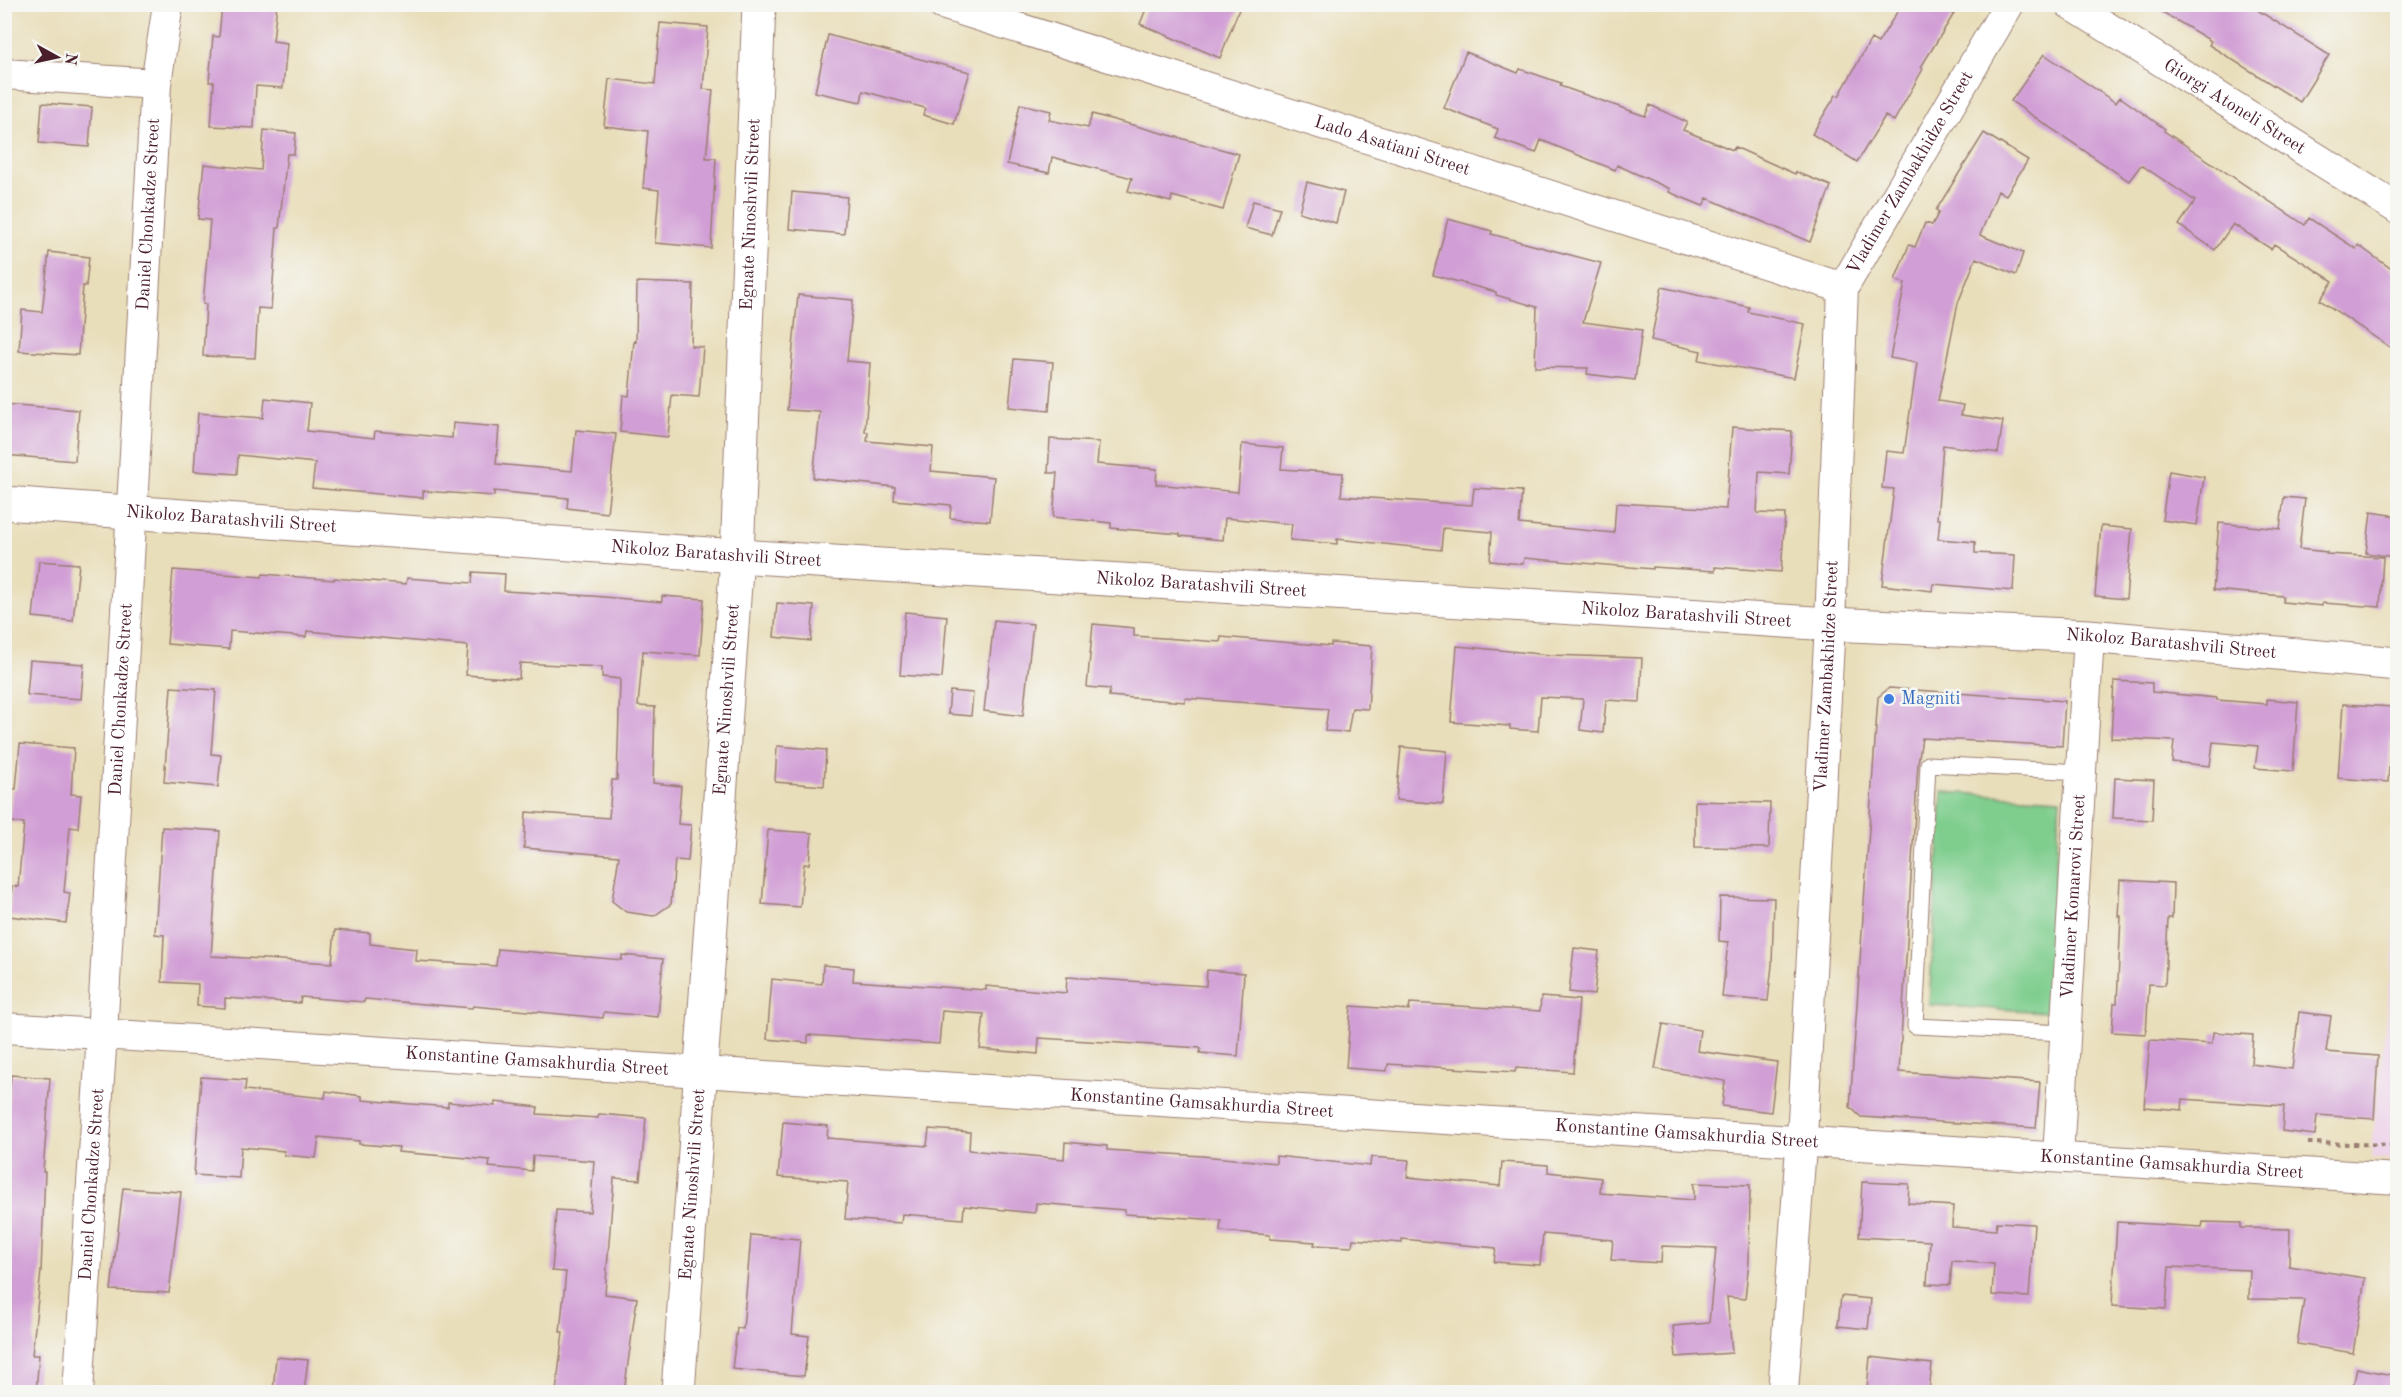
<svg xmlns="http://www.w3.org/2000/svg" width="2402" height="1397" viewBox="0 0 2402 1397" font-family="'Old Standard TT',serif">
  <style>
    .built { fill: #edd0e9 }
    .green { fill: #7fce8e; stroke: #64765c; stroke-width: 1.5 }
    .building { fill: #d19fd5 }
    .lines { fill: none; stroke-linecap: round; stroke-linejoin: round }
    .service-casing { stroke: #9a7e72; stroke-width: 17 }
    .minor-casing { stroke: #9a7e72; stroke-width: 32 }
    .tertiary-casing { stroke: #9a7e72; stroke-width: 35 }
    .path { stroke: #9a7e72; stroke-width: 4; stroke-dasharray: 4.5 4.5; stroke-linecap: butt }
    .service { stroke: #fff; stroke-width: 15 }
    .minor { stroke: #fff; stroke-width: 30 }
    .tertiary { stroke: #fff; stroke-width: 33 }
    .shop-dot { fill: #3f7fe0; stroke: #f6f6f2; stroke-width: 2 }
    .labels { text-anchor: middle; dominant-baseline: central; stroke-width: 5; stroke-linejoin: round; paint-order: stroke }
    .street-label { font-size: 18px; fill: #4a1f2b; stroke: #f6f6f2 }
    .shop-label { font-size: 18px; fill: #366cbe; stroke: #f6f6f2; text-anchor: start }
  </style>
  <rect width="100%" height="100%" fill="#f6f6f2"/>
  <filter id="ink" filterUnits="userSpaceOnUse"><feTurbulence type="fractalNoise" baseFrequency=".0167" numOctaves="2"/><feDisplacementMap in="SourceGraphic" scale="12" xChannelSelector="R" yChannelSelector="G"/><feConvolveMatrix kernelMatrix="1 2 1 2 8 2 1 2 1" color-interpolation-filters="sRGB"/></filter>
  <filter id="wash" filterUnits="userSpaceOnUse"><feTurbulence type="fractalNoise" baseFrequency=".008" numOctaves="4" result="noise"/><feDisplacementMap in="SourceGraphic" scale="24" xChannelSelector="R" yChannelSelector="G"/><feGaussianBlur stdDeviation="1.35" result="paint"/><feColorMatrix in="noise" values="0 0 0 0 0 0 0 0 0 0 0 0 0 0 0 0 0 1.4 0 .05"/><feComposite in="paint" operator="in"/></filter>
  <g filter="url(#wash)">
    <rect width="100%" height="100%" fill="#e9deba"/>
    <path class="built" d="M2397 916V1161L2371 1158Z"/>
    <path class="green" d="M1942 792 2060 799 2047 1012 1929 1005Z"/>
    <g id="blocks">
      <path class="building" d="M222 4H277L273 41 287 43 283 88 256 86 254 128 211 126 214 82H209L213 36 219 37Z
        M1148 4H1241L1220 58 1140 24Z
        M1902 4H1960L1921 67 1923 69 1894 121 1885 116 1857 162 1812 134 1836 95 1839 96 1871 39 1878 43Z
        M2149 4H2248L2329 55 2300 102 2209 45 2211 41Z
        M660 23 708 27 703 89 713 90 706 158H716L711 248 655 243 659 190 643 188 648 131 604 126 609 79 655 84Z
        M828 35 970 72 954 124 923 115 925 108 863 91 861 102 815 92Z
        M1466 52 1518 73 1520 69 1561 83 1560 86 1645 116 1650 105 1687 122 1683 130 1733 150 1735 147 1795 174 1796 172 1831 186 1810 242 1707 198 1703 206 1669 192 1670 189 1617 165 1615 170 1541 140 1536 153 1495 138 1498 129 1444 108Z
        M2044 54 2116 103 2120 97 2165 129 2164 131 2305 225 2309 218 2356 249 2358 245 2397 273V352L2320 300 2333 281 2274 244 2271 249 2233 224 2215 250 2179 225 2195 201 2141 165 2129 181 2011 101Z
        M42 103 92 107 89 147 39 143Z
        M1020 104 1051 111 1049 120 1088 128 1092 114 1239 154 1223 210 1172 196 1171 202 1128 191 1132 178 1052 157 1049 173 1007 164Z
        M264 130 296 133 294 154H287L279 228H277L271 309 258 308 255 358 203 356 206 304H203L210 220 198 219 204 164 261 170Z
        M1984 133 2028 160 2006 195 1998 191 1980 235 2023 253 2016 275 1976 258 1958 303 1938 401 1963 405 1961 415 2003 421 1998 453 1943 445 1937 519H1940L1938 539 1975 542V553L2015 555 2013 591 1933 584 1932 591 1882 585 1894 489 1882 488 1886 451 1904 453 1917 363 1890 358 1905 283 1895 280 1909 245 1915 247 1925 223 1932 225 1939 212 1936 210Z
        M1307 182 1344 192 1336 223 1299 212Z
        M792 192 847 197 844 234 789 229Z
        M1253 201 1280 208 1272 235 1245 228Z
        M1448 219 1492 231 1491 234 1601 263 1583 322 1642 330 1635 380 1587 374 1588 368 1535 367 1537 307 1496 295V292L1433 275Z
        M49 252 89 257 86 286H83L78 355 19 351 22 310 42 312Z
        M637 282 693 284 691 346 703 347 699 397 672 395 668 437 620 432 623 395 629 396 634 341 636 342Z
        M1662 287 1749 307 1748 312 1805 324 1794 378 1699 360 1701 351 1651 340Z
        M798 295 853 300 847 361 870 363 865 432H868L867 441 933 447 931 471 994 477 990 521 950 518 951 505 894 500 895 487 813 478 820 412 787 410Z
        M1014 359 1053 362 1049 411 1009 407Z
        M265 398 310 403 307 431 374 438 375 431 452 438 453 423 499 427 496 464 572 471 576 430 616 434 607 513 567 508 568 498 494 491V496L423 491V498L312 488 315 463 238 455 237 474 194 471 198 413 263 418Z
        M4 404 79 410 75 461 4 455Z
        M1732 427 1792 431 1789 474 1759 472 1757 513 1785 514 1781 572 1715 567V571L1653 567V569L1524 558 1523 564 1490 561 1492 532 1443 528 1441 550 1337 539V544L1290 540 1292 524 1225 518 1223 540 1180 536V534L1111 528V523L1053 517 1057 473H1048L1050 439 1099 442 1097 464 1157 469 1156 484 1238 492 1242 444 1283 448 1281 469 1343 473 1341 496 1472 505 1474 488 1522 491 1519 524 1614 533 1616 503 1726 509Z
        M2169 471 2204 477 2197 525 2162 520Z
        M2284 497 2305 499 2299 549 2327 552 2326 554 2383 557 2380 607 2322 603V606L2283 602V596L2213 590 2219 523 2280 529Z
        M2371 512 2397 516 2395 557 2366 553Z
        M2101 526 2132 529 2126 599 2095 596Z
        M39 561 79 564 73 621 33 617Z
        M173 570 262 577 263 574 334 580V578L406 584 407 578 472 583 473 572 505 574 504 591 592 596 662 602V596L704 599 700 655 643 651 638 706 655 707 653 783 681 786 678 824 691 825 688 861 675 860 671 904 654 916 626 912 612 901 619 856 524 848 526 812 609 818 612 780H617L620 679 602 677V667L520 663 519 679 466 675 468 646 307 631 306 637 230 631 229 649 167 644Z
        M777 603 814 606 811 641 774 637Z
        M905 612 947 616 942 678 900 675Z
        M994 620 1033 624 1023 716 984 711Z
        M1093 624 1134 628V636L1220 642 1221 637 1331 646V643L1372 646 1368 709 1352 708 1348 732 1325 731 1328 709 1185 698V702L1109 696 1110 689 1087 687Z
        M1457 646 1550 655 1642 658 1640 702 1606 700 1603 733 1580 730 1583 699 1541 697 1538 731 1510 729V726L1451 722Z
        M30 660 84 664 81 699 27 695Z
        M2114 681 2152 683V692L2217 698V700L2267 704V699L2298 702 2293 771 2255 768 2258 746 2213 742 2210 766 2172 762 2174 741 2111 738Z
        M171 687 216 690 211 754 221 755 218 787 164 782Z
        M1889 688 2065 701 2062 746 1922 738 1918 764 1899 1072 2040 1082 2036 1128 1861 1117 1850 1107 1878 697Z
        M950 691 973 693 971 716 948 714Z
        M2343 704 2393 707 2388 782 2338 778Z
        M20 744 74 748 71 794 81 795 78 828 70 827 64 892 70 893 66 923 9 916 12 886 18 887 24 823 9 822 12 789H16Z
        M777 746 826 750 824 786 775 782Z
        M1401 747 1447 751 1443 804 1396 800Z
        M2115 778 2154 780 2152 820 2113 818Z
        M1695 801 1770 803 1769 848 1695 847Z
        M162 827 220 831 211 956 332 963 335 930 370 933V944L417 949 416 961 496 966 498 949 622 960V955L663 959 658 1017 604 1012 603 1018 473 1006 472 1008 365 999 364 1002 301 997 300 1003 225 998V1008L197 1006 198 984 162 982 164 935 155 934Z
        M768 830 812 833 809 864H804L800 907 762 904Z
        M2120 880 2173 883 2172 918H2168L2165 985 2149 984 2146 1034 2112 1032 2114 1003H2117L2121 916H2118Z
        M1720 897 1774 898 1772 965 1768 1001 1722 997 1728 942 1719 941Z
        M1574 948 1599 951 1594 995 1569 992Z
        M823 965 854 968 853 981 986 990V986L1066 993 1067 977 1206 986 1207 970 1244 973 1238 1056 1200 1053 1201 1048 1039 1038 1038 1054 980 1049 984 1014 942 1011 939 1044 808 1035V1043L767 1039 772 979 822 984Z
        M1541 997 1579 1000 1573 1072 1516 1068 1515 1072 1388 1064 1387 1071 1346 1068 1351 1006 1409 1010 1410 1003 1540 1011Z
        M2299 1012 2331 1016 2326 1052 2378 1056 2374 1119 2317 1115 2315 1135 2282 1131 2284 1106 2183 1099 2182 1110 2144 1107 2150 1040 2212 1044 2213 1032 2253 1035 2251 1064 2292 1069Z
        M1663 1024 1700 1030 1697 1051 1777 1062 1771 1112 1722 1106 1725 1081 1655 1069Z
        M11 1075 50 1078 43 1172H45L41 1271 32 1355H39L36 1392H4V1335L11 1269H4V1152Z
        M201 1077 246 1080 245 1090 325 1098 326 1091 362 1096V1100L448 1107V1102L495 1106V1102L538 1107 537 1114 598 1118 599 1114 646 1118 640 1180 614 1178 605 1294 637 1298 624 1392H556L563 1332H560L566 1272 552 1271 556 1210 590 1212 594 1161 533 1156 532 1171 489 1167 490 1160 398 1152 399 1147 359 1144V1141L319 1137 316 1158 284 1155V1151L241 1147 239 1178 194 1175Z
        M783 1122 828 1126 827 1138 927 1146 929 1129 970 1132 969 1150 1064 1159 1065 1142 1107 1146V1150L1202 1156 1276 1163V1156L1370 1166 1371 1157 1409 1160 1407 1177 1500 1186 1502 1162 1548 1165V1172L1601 1178 1600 1193 1694 1200V1183L1750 1185 1749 1261 1745 1299 1727 1297 1732 1353 1676 1357 1673 1326 1709 1323 1716 1248 1662 1246 1661 1263 1611 1260 1613 1240 1543 1234 1540 1265 1494 1262 1496 1248 1402 1239V1243L1353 1239 1352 1247 1314 1245 1315 1242 1270 1239V1235L1220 1231 1221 1220 1125 1214V1210L1036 1203 1035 1213 964 1206 963 1219 902 1214 901 1223 845 1219 848 1182 778 1177Z
        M1862 1182 1909 1184 1908 1203 1953 1206 1952 1227 1996 1230 1997 1222 2034 1224 2029 1297 1992 1295 1994 1264 1952 1261 1950 1285 1927 1284 1930 1241 1859 1237Z
        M123 1188 181 1192 169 1293 111 1290Z
        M2117 1222 2202 1227 2203 1222 2241 1223V1228L2290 1229 2289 1266 2365 1278 2353 1353 2297 1344 2304 1300 2249 1299 2250 1270 2169 1267 2166 1309 2112 1306Z
        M751 1235 800 1239 792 1334 809 1336 804 1376 732 1369 737 1328 743 1329Z
        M1841 1296 1871 1299 1868 1329 1838 1326Z
        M276 1357 308 1360 304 1392H273Z
        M1870 1357 1932 1364 1929 1392 1867 1388Z
        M2357 1368 2397 1376V1392H2352Z"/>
    </g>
  </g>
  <g filter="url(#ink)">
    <use href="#blocks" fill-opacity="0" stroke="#9a7e72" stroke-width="1.5"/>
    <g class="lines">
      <g class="service-casing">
        <path id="service" d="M2065 1033 1915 1026 1928 764 2081 772"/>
      </g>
      <g class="minor-casing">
        <g id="minor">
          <path id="s1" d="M942 4 1843 288"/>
          <path id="s2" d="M2070 4 2398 209"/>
          <path d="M4 74 156 84"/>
          <path id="s3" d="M4 1028 2398 1179"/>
          <path id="s4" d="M2058 1157 2089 636"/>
          <path id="s5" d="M78 1392 102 1034 156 84 168 4"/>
          <path id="s6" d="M1783 1392 1803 1120 1830 624 1843 288 2009 4"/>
        </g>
      </g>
      <g class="tertiary-casing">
        <g id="tertiary">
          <path id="s7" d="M4 503 737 556 1830 624 2089 636 2398 664"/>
          <path id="s8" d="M678 1392 737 556 759 4"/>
        </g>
      </g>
      <path class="path" d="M2308 1143 2398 1145"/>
      <use href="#service" class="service"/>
      <use href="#minor" class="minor"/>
      <use href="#tertiary" class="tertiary"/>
    </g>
  </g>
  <circle class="shop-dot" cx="1889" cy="699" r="6"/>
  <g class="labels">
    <g class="street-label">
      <text stroke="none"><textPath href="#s2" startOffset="194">Giorgi Atoneli Street</textPath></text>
      <text stroke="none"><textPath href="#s1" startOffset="472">Lado Asatiani Street</textPath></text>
      <text stroke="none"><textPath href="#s6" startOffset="1239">Vladimer Zambakhidze Street</textPath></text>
      <text stroke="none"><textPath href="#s5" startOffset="1180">Daniel Chonkadze Street</textPath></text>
      <text stroke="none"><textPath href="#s8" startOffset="1180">Egnate Ninoshvili Street</textPath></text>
      <text stroke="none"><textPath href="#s7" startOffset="228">Nikoloz Baratashvili Street</textPath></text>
      <text stroke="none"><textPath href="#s7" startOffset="714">Nikoloz Baratashvili Street</textPath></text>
      <text stroke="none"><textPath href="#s7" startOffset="1200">Nikoloz Baratashvili Street</textPath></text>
      <text stroke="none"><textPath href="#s7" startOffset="1686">Nikoloz Baratashvili Street</textPath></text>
      <text stroke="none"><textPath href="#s7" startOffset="2172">Nikoloz Baratashvili Street</textPath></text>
      <text stroke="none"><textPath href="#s6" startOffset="717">Vladimer Zambakhidze Street</textPath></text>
      <text stroke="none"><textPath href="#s5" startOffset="694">Daniel Chonkadze Street</textPath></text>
      <text stroke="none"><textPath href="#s8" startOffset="694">Egnate Ninoshvili Street</textPath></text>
      <text stroke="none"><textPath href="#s4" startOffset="261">Vladimer Komarovi Street</textPath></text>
      <text stroke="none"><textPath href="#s3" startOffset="534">Konstantine Gamsakhurdia Street</textPath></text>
      <text stroke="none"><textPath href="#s3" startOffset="1200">Konstantine Gamsakhurdia Street</textPath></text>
      <text stroke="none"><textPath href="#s3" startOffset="1686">Konstantine Gamsakhurdia Street</textPath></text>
      <text stroke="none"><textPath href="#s3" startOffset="2172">Konstantine Gamsakhurdia Street</textPath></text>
      <text stroke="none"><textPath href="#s5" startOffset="208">Daniel Chonkadze Street</textPath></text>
      <text stroke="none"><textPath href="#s8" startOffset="208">Egnate Ninoshvili Street</textPath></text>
    </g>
    <g class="shop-label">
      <text x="1901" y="699">Magniti</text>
    </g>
  </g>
  <rect width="2402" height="1397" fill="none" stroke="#f6f6f2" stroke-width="24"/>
  <g transform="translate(57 57) rotate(98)" stroke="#f6f6f2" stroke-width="4.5" paint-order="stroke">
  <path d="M0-4.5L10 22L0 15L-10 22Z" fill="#4a1f2b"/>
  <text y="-9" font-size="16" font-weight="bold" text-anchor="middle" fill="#4a1f2b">N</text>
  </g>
</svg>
